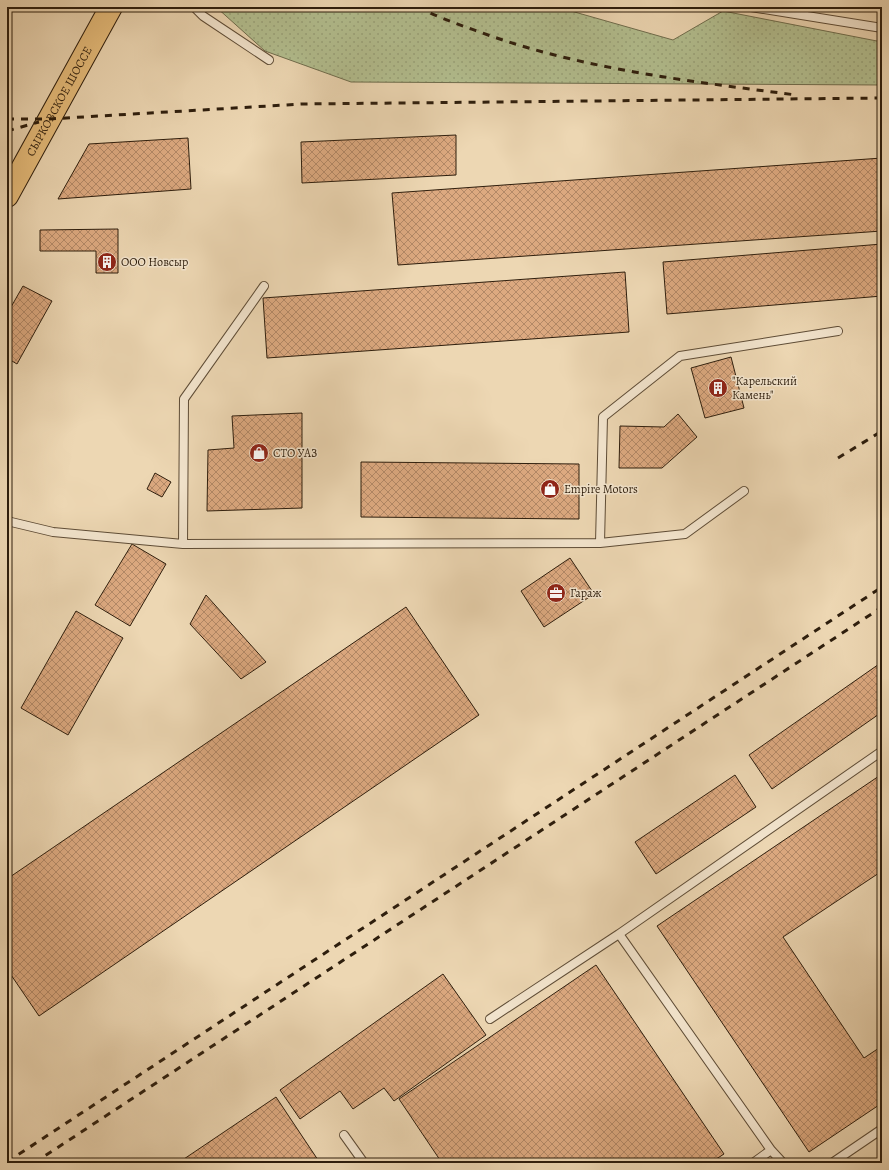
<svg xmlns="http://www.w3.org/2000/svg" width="889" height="1170" viewBox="0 0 889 1170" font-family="Alegreya,serif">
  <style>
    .grass { fill: url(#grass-dots); stroke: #706e4e }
    .building { fill: url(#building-cross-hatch); stroke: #2e1e0d }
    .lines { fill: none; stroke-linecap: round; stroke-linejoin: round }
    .lane-casing { stroke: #5e4c36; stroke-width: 10 }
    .primary-casing { stroke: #2e1e0d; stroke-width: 24 }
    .lane { stroke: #f3e5ce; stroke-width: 8 }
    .primary { stroke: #e6bc7a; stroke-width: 22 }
    .rail { stroke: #2e1e0d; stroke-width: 3; stroke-dasharray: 7 7; stroke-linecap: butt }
    .labels { text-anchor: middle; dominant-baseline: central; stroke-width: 3; stroke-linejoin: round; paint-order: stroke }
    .street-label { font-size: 12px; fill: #2e1e0d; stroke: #f3e5ce }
    .poi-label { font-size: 12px; fill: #2e1e0d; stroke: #f3e5ce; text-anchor: start }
  </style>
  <defs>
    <pattern id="grass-dots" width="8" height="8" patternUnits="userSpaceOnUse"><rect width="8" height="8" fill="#b3bf90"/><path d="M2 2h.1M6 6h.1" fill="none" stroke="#9aa47b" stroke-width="1.8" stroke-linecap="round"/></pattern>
    <pattern id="building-cross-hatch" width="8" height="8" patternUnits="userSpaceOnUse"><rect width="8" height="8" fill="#dca980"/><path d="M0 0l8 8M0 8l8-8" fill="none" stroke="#b38967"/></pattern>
  </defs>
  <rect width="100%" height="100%" fill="#edd7b3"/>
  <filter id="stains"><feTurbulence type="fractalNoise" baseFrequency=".005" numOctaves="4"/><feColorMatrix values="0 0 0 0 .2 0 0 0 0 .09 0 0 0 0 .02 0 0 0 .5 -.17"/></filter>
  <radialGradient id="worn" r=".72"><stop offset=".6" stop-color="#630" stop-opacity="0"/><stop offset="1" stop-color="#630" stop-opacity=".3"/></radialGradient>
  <path class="grass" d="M216 7H557L673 40 723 11 882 42V85L351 82 265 51Z"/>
  <path class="building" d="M456 135V175L302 183 301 142Z
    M188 138 191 189 58 199 89 144Z
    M882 158V231L398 265 392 193Z
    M118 229V273H96V251H40V230Z
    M882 244V296L667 314 663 262Z
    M625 272 629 332 267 358 263 298Z
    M23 286 52 301 17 364 7 358V314Z
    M731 357 744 408 705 418 691 368Z
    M302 413V508L207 511 208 450 234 448 232 416Z
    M678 414 697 437 662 468H619L620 426 664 427Z
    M361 462 579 464V519L361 517Z
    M155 473 171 482 162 497 147 489Z
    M132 544 166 564 130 626 95 605Z
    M570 558 594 594 544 627 521 591Z
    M206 595 266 662 241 679 190 624Z
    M406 607 479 715 39 1016 7 969V879Z
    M76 611 123 638 68 735 21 708Z
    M882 662V712L772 789 749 755Z
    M882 774V871L783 937 864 1058 882 1046V1103L809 1152 657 926Z
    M735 775 756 807 656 874 635 842Z
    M596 965 724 1154 710 1163H442L399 1099Z
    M443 974 486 1035 394 1101 384 1088 353 1109 340 1091 300 1119 280 1090Z
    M276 1097 320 1163H178Z"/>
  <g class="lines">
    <g class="lane-casing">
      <path id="lane" d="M194 7 203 16 269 60
        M751 7 882 28
        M7 521 53 532 183 544 600 543 685 534 744 491
        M600 543 603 417 680 356 838 331
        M183 544 184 399 264 286
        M619 934 771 1150
        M490 1019 619 934 882 751
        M344 1135 364 1163
        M753 1163 771 1150 783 1163
        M832 1163 882 1129"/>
    </g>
    <g class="primary-casing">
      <g id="primary">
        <path id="s1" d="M7 196 111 7"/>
      </g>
    </g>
    <use href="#lane" class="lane"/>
    <use href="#primary" class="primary"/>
    <path class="rail" d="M418 7C437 17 457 24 477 31 579 69 689 81 796 95
      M7 119H49L302 104 882 98
      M7 131 39 122
      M838 458 882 431
      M7 1162 882 587
      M34 1163 882 607"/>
  </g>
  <defs>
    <g id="building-disc" transform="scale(1)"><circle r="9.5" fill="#8f2418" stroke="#f3e5ce"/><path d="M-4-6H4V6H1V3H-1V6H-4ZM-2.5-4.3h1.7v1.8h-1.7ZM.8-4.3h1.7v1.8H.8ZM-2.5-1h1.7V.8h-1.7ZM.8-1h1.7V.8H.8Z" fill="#fff"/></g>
    <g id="shop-disc" transform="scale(1)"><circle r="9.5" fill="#8f2418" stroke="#f3e5ce"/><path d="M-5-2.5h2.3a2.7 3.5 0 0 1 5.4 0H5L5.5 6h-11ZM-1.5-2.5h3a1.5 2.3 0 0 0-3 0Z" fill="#fff"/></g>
    <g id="office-disc" transform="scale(1)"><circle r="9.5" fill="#8f2418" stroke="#f3e5ce"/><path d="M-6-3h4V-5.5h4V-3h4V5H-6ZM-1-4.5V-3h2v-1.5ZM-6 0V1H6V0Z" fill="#fff"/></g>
  </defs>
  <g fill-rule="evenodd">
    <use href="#building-disc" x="107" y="262"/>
    <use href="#building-disc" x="718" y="388"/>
    <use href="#shop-disc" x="259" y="453"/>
    <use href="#shop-disc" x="550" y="489"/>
    <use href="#office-disc" x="556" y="593"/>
  </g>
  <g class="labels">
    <g class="street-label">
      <text stroke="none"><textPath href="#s1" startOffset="108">СЫРКОВСКОЕ ШОССЕ</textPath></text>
    </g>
    <g class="poi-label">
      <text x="121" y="262">ООО Новсыр</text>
      <text x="732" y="381">"Карельский<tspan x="732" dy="14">Камень"</tspan></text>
      <text x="273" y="453">СТО УАЗ</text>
      <text x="564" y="489">Empire Motors</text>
      <text x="570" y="593">Гараж</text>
    </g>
  </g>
  <rect width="889" height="1170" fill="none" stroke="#edd7b3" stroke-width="24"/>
  <rect x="8" y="8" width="873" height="1154" fill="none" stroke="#2e1e0d" stroke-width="2"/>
  <rect x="12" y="12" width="865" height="1146" fill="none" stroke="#2e1e0d"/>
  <rect width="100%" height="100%" filter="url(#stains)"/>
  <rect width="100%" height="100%" fill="url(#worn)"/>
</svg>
